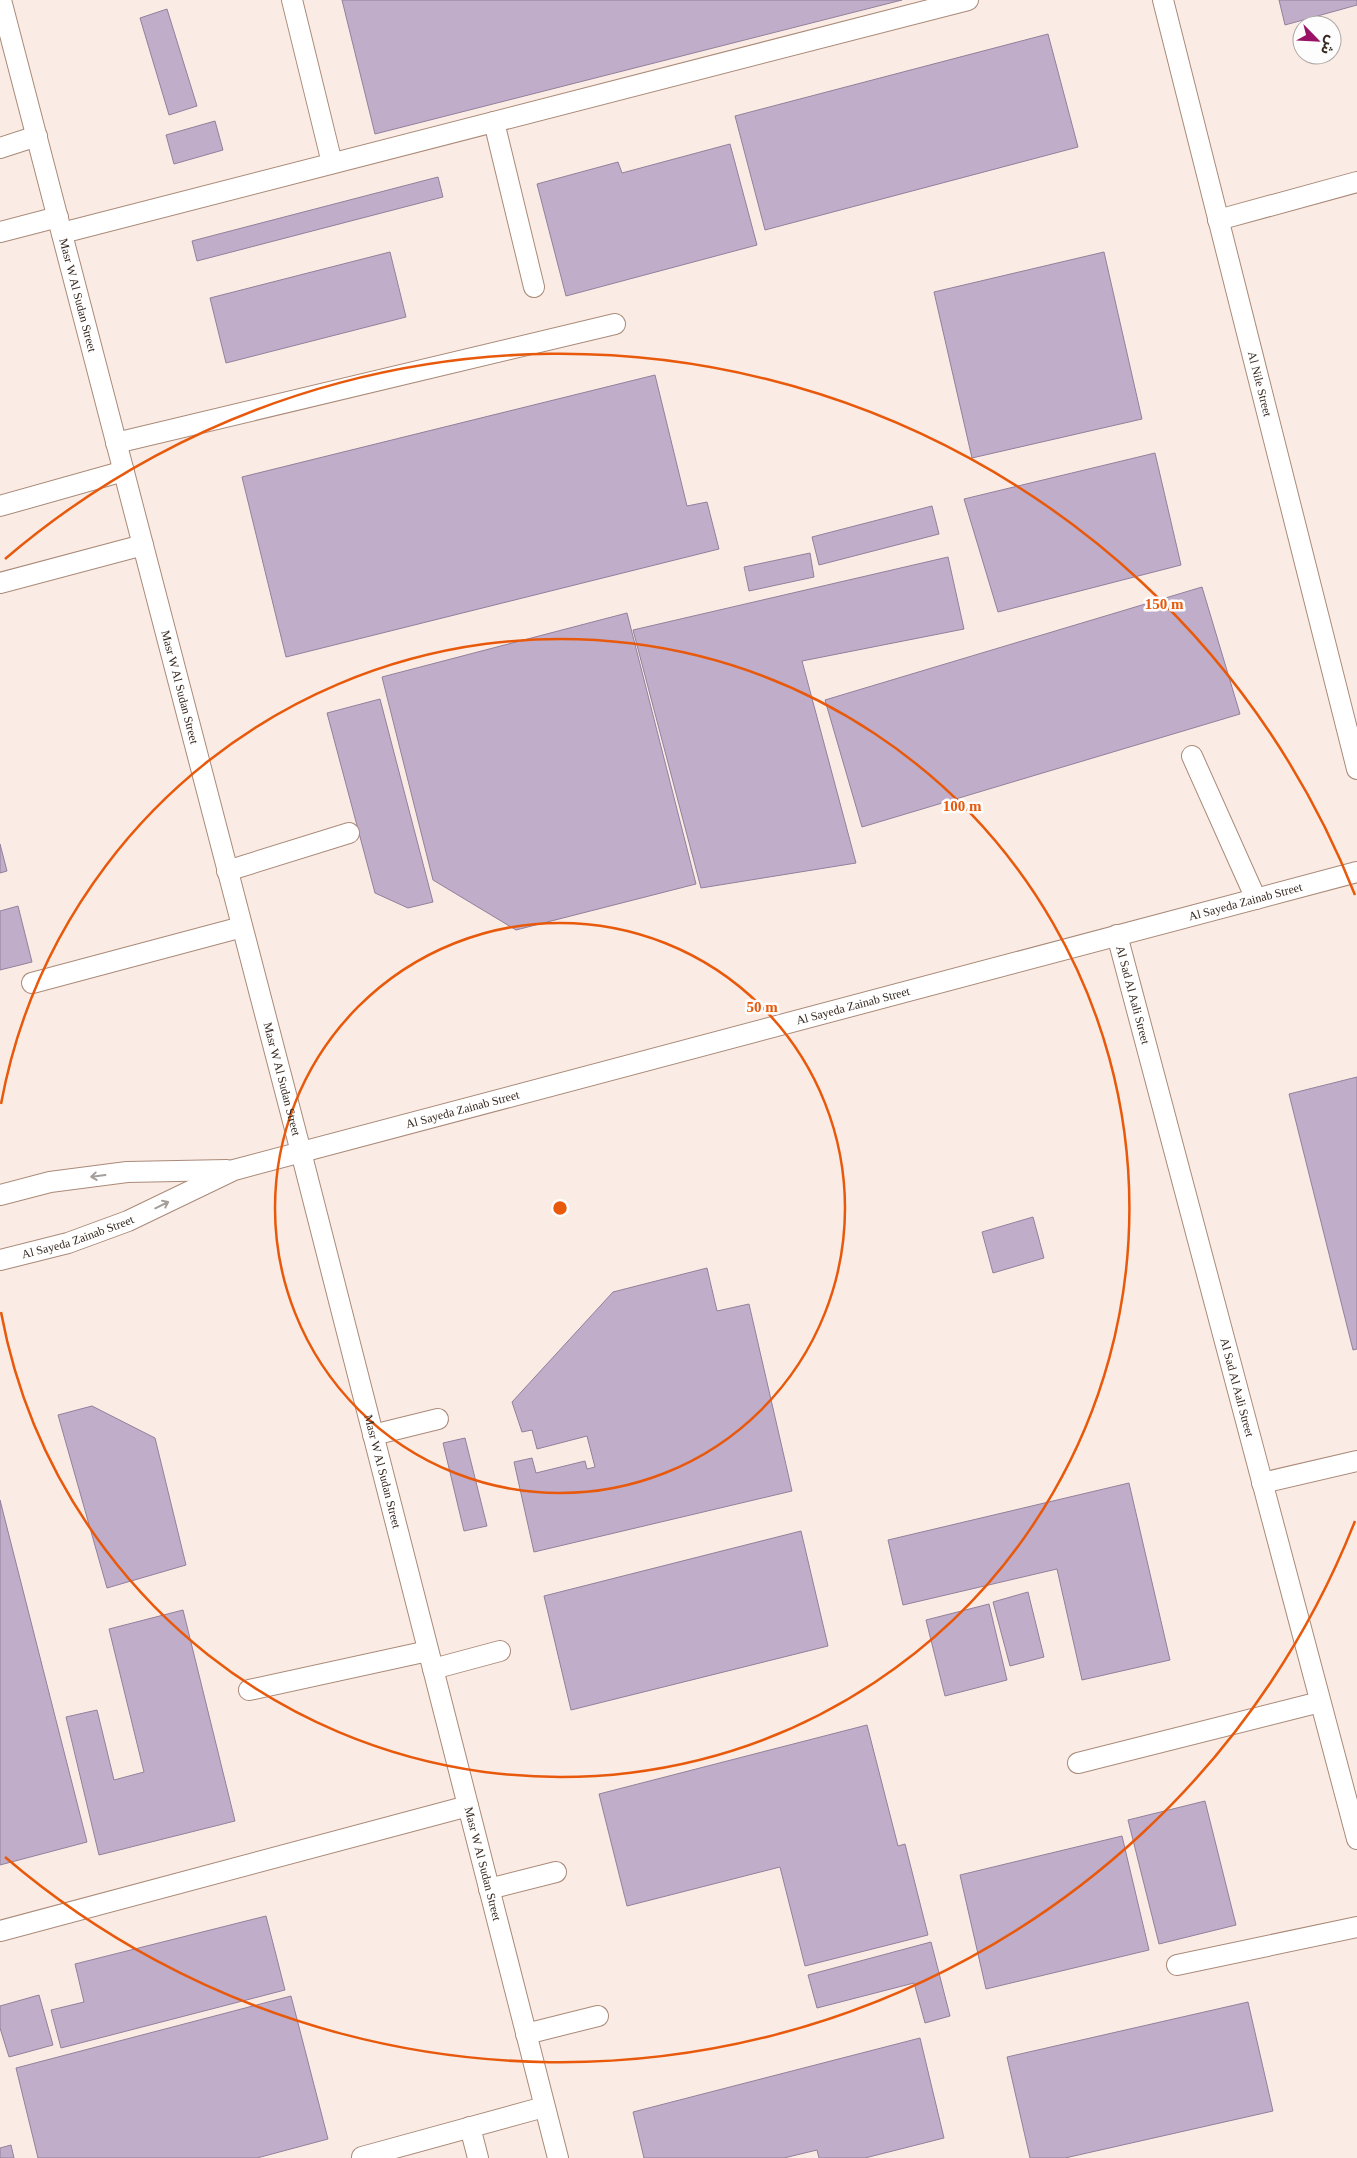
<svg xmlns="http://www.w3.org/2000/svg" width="1357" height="2158" viewBox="0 0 1357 2158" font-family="'Times New Roman','Noto Sans Arabic',serif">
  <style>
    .building { fill: #c0adca; stroke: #92809c }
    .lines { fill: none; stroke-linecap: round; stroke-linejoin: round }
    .lane-casing { stroke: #aa8a79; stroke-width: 22 }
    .lane { stroke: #fff; stroke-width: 20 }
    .oneway { stroke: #a59f9c }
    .ring { fill: none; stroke: #e8590c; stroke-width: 2.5 }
    .labels { text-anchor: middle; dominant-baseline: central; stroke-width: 5; stroke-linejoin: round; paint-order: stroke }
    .street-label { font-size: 12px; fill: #372a22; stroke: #fdfdfd }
    .centre { fill: #e8590c; stroke: #fdfdfd; stroke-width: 2.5 }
    .ring-label { font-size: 15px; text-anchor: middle; font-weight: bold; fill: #e8590c; stroke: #fdfdfd; stroke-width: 5; stroke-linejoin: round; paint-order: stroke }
  </style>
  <rect width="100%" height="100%" fill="#faece4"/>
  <path class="building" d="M342 0H902L375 134Z
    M1279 0H1357V5L1285 25Z
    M167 9 197 106 169 115 140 18Z
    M1048 34 1078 147 765 230 735 116Z
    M215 121 223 150 174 164 166 135Z
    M730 144 757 245 566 296 537 184 618 162 622 173Z
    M438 177 443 197 197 261 192 241Z
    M390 252 406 317 226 363 210 298Z
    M1104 252 1142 419 972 458 934 292Z
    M655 375 687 506 707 502 719 549 286 657 242 477Z
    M1155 453 1181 565 998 612 964 499Z
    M932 506 939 534 819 565 812 537Z
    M810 553 814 577 749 591 744 567Z
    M948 557 964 629 802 661 856 863 701 888 633 630Z
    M1202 587 1240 714 862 827 825 700Z
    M627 613 696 884 516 930 433 880 382 677Z
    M380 699 433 902 408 908 375 893 327 713Z
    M0 844 7 871 0 873Z
    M18 906 32 962 0 970V911Z
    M1357 1077V1349L1353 1350 1289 1094Z
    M1033 1217 1044 1258 993 1273 982 1232Z
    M707 1268 717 1311 749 1304 792 1491 534 1552 514 1462 532 1458 536 1473 585 1461 587 1469 595 1467 587 1436 537 1449 532 1430 522 1432 512 1402 613 1292Z
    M92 1406 155 1438 186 1565 107 1588 58 1415Z
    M465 1438 487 1526 464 1531 443 1443Z
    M1129 1483 1170 1660 1082 1680 1057 1569 903 1605 888 1540Z
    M0 1500 87 1842 0 1865Z
    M801 1531 828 1646 571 1710 544 1596Z
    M1028 1592 1044 1657 1010 1666 993 1602Z
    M989 1604 1007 1680 945 1696 926 1620Z
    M183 1610 235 1821 99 1855 66 1717 97 1710 114 1780 144 1772 109 1629Z
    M867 1725 898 1846 905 1844 928 1935 805 1966 780 1867 627 1906 599 1794Z
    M1205 1801 1236 1925 1159 1944 1128 1820Z
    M1122 1836 1149 1950 986 1989 960 1875Z
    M266 1916 285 1990 61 2048 51 2010 84 2002 75 1964Z
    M931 1942 950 2016 925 2023 914 1983 817 2008 808 1975Z
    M39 1995 53 2045 9 2057 0 2028V2006Z
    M291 1996 328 2139 257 2158H38L16 2068Z
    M1248 2002 1273 2111 1065 2158H1030L1007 2057Z
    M920 2038 944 2138 865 2158H819L817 2150 784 2158H644L633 2112Z
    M11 2145 14 2158H0V2148Z"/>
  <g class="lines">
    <g class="lane-casing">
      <g id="lane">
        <path id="s1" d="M1 0 301 1152 558 2158"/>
        <path d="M292 0 332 163"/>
        <path id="s2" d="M1163 0 1357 769"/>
        <path d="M494 122 534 287"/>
        <path d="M0 148 37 136"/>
        <path d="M1218 220 1357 182"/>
        <path d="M0 232 58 217"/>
        <path d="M62 233 968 0"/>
        <path d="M116 443 615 324"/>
        <path d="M0 506 124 471"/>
        <path d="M0 583 143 545"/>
        <path d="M1192 756 1256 899"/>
        <path d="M227 871 349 833"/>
        <path id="s3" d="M1117 935 1357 1839"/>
        <path d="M32 983 242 927"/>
        <path d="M0 1195 50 1182 127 1172 227 1170"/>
        <path id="s4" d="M0 1260 68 1243 128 1221 234 1170 1357 872"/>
        <path d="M373 1435 438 1419"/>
        <path d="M1262 1483 1357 1461"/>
        <path d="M433 1669 500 1651"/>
        <path d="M249 1690 428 1651"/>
        <path d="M1078 1763 1320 1702"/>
        <path d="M489 1889 556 1872"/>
        <path d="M0 1931 468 1806"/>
        <path d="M1177 1965 1357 1927"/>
        <path d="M526 2034 598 2016"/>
        <path d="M470 2127 478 2158"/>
        <path d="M362 2157 544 2107"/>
      </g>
    </g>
    <use href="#lane" class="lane"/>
  </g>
  <defs><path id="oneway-shaft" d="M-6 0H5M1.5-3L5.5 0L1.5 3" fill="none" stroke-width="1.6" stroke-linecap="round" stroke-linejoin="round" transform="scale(1.25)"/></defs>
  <g class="oneway">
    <use href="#oneway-shaft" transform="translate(98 1176) rotate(173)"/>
    <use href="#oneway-shaft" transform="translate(162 1205) rotate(-26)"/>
  </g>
  <g class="ring">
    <circle cx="560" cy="1208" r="285"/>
    <path d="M1 1104A569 569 0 1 1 1 1312"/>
    <path d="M1355 1521A854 854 0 0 1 5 1857M5 559A854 854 0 0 1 1355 895"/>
  </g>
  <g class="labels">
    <g class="street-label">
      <text stroke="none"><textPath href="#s1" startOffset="305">Masr W Al Sudan Street</textPath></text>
      <text stroke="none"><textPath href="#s2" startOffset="396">Al Nile Street</textPath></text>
      <text stroke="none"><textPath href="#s1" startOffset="710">Masr W Al Sudan Street</textPath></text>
      <text stroke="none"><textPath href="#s4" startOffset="1298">Al Sayeda Zainab Street</textPath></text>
      <text stroke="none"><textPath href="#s3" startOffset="62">Al Sad Al Aali Street</textPath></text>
      <text stroke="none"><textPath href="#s4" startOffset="892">Al Sayeda Zainab Street</textPath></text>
      <text stroke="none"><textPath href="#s1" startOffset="1115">Masr W Al Sudan Street</textPath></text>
      <text stroke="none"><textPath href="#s4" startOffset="488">Al Sayeda Zainab Street</textPath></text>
      <text stroke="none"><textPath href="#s4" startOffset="81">Al Sayeda Zainab Street</textPath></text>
      <text stroke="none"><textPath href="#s3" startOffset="468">Al Sad Al Aali Street</textPath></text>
      <text stroke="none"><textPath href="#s1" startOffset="1520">Masr W Al Sudan Street</textPath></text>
      <text stroke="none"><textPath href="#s1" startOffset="1925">Masr W Al Sudan Street</textPath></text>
    </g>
  </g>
  <circle cx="560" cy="1208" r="8" class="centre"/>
  <g class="ring-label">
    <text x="1164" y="609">150 m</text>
    <text x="962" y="811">100 m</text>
    <text x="762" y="1012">50 m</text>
  </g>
  <g transform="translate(1317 40) rotate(114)"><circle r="24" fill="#fdfdfd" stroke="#aea9a5"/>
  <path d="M0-4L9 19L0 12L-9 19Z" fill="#991265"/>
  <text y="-8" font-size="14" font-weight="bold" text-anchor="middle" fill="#372a22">ش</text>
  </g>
</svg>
